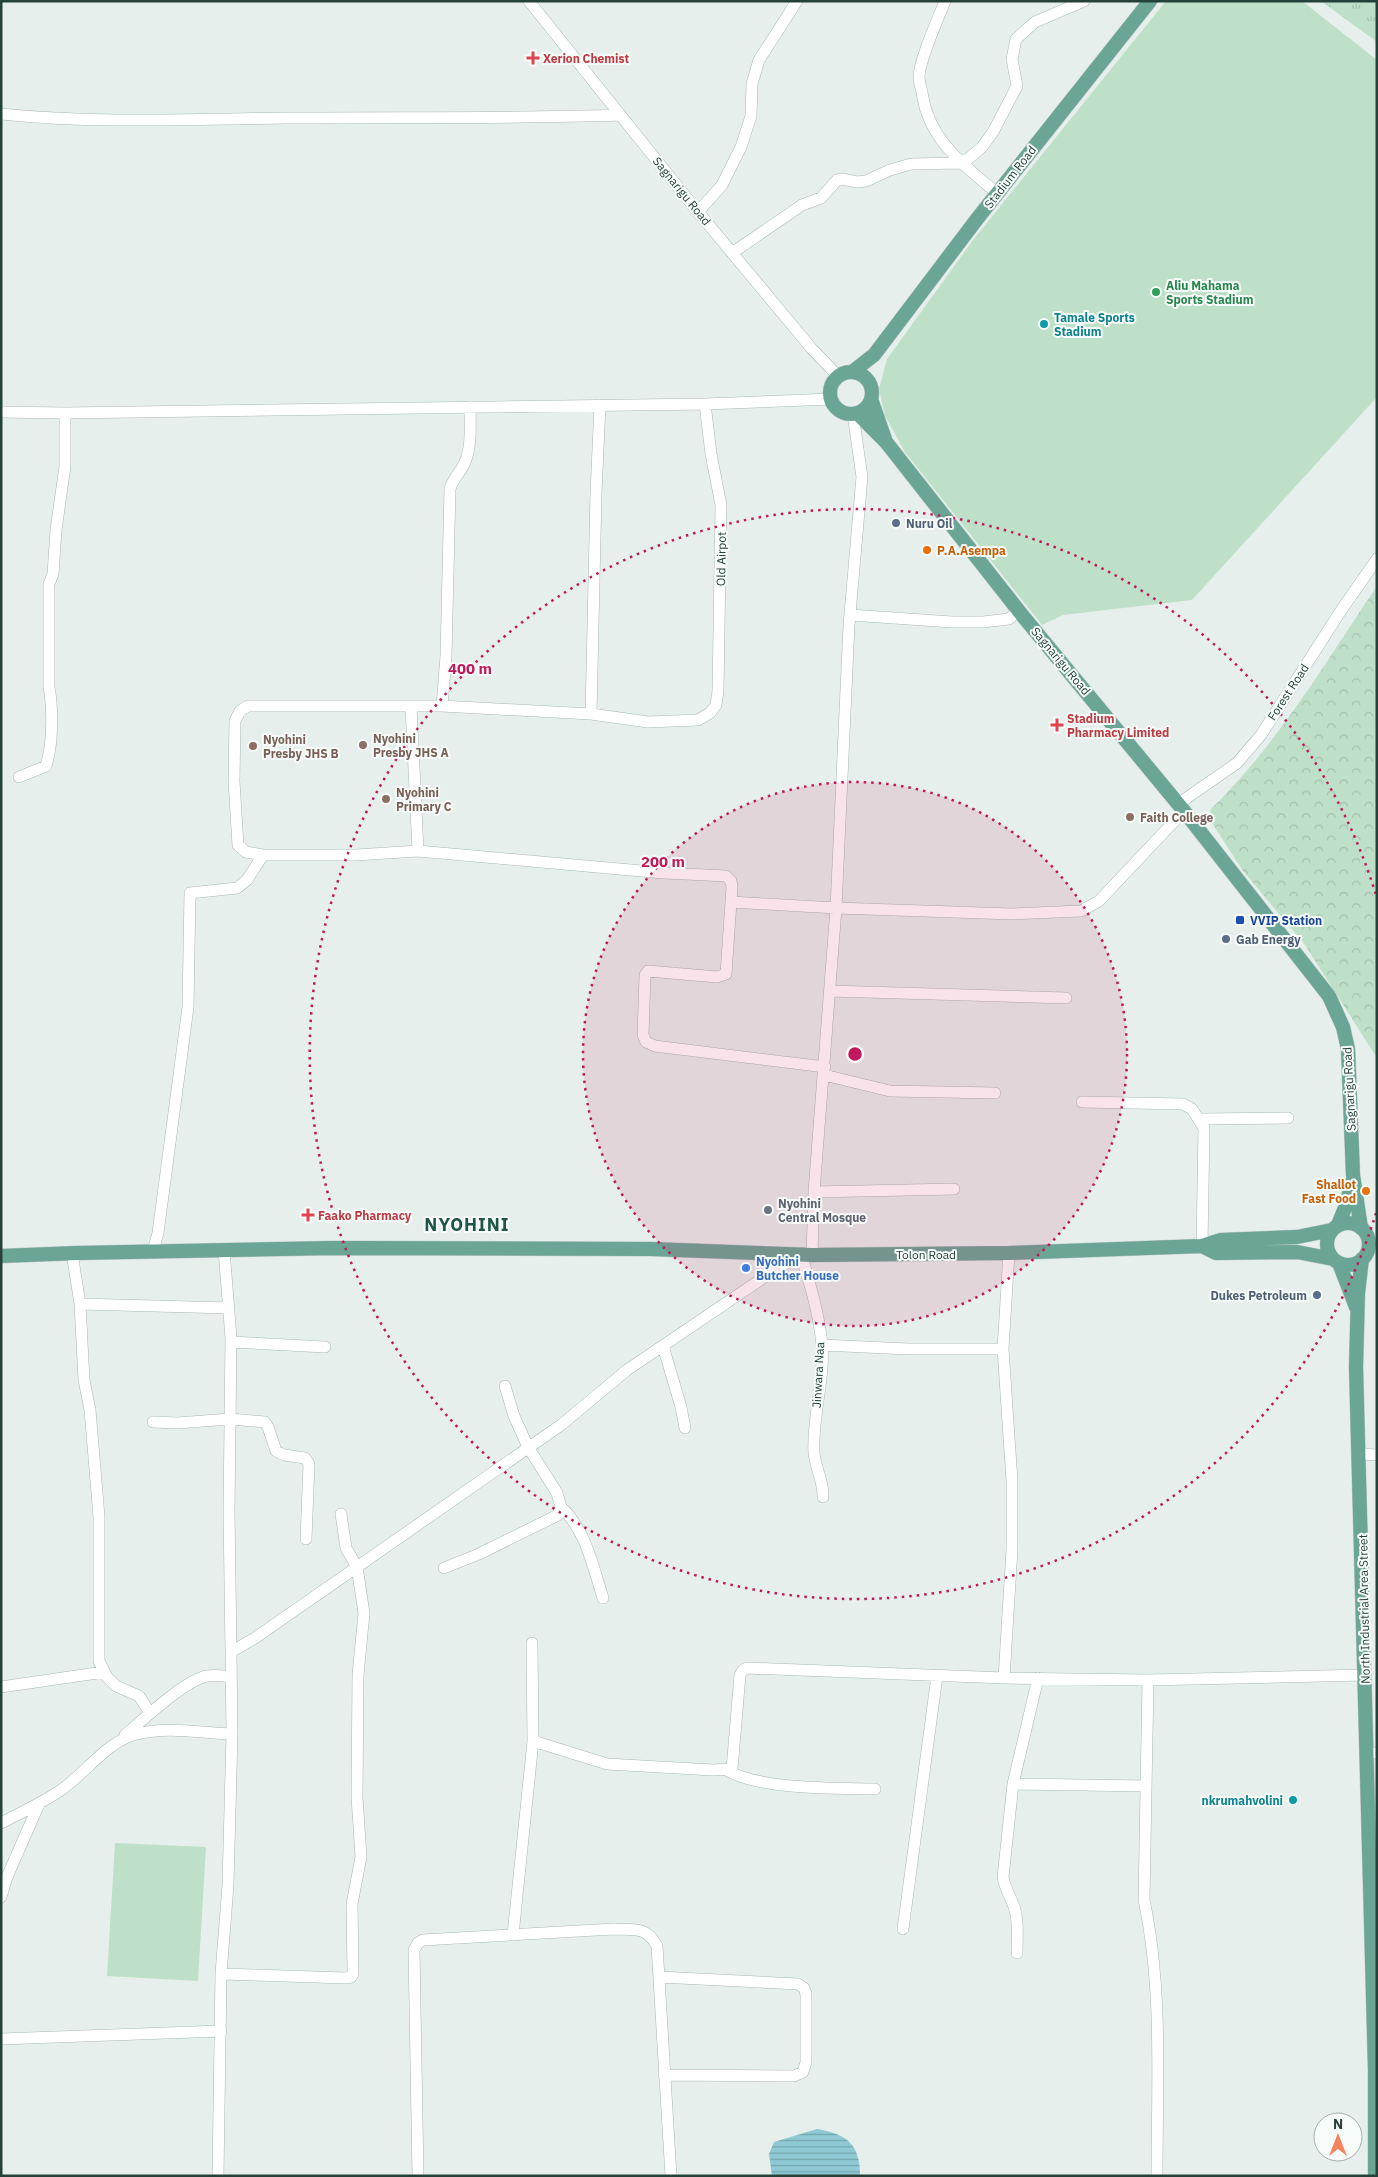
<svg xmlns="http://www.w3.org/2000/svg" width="1378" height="2177" viewBox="0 0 1378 2177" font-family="'IBM Plex Sans',sans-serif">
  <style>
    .grass { fill: #bfe0c8 }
    .forest { fill: url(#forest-crowns) }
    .park { fill: url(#park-tufts) }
    .water { fill: url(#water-rules) }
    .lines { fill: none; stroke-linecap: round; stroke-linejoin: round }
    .minor-casing { stroke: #a8b8b2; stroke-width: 12 }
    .major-casing { stroke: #c2cac8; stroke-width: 15 }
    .minor { stroke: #fff; stroke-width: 11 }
    .major { stroke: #6aa596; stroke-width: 14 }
    .ring { fill: none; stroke: #c2185b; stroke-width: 2.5; stroke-dasharray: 2.5 5 }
    .health-dot { fill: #e0444e; stroke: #f7fbf9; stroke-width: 2 }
    .leisure-dot { fill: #2e9e5b; stroke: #f7fbf9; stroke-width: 2 }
    .culture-dot { fill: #0f9aa8; stroke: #f7fbf9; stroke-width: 2 }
    .service-dot { fill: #5c6f8a; stroke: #f7fbf9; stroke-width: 2 }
    .food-dot { fill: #e8710a; stroke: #f7fbf9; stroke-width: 2 }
    .education-dot { fill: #8d6e63; stroke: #f7fbf9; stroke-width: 2 }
    .transit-dot { fill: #1a4fb4; stroke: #f7fbf9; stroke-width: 2 }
    .worship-dot { fill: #6b7280; stroke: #f7fbf9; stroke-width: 2 }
    .shop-dot { fill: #3f7fe0; stroke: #f7fbf9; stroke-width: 2 }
    .labels { text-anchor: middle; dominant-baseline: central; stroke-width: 4; stroke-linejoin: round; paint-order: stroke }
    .health-label { font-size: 12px; font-weight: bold; fill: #be3a42; stroke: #f7fbf9; text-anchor: start }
    .street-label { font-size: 12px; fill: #24423a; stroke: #f7fbf9 }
    .leisure-label { font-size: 12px; font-weight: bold; fill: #27864d; stroke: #f7fbf9; text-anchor: start }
    .culture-label { font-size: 12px; font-weight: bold; fill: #0d838f; stroke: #f7fbf9; text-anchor: start }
    .service-label { font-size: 12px; font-weight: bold; fill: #4e5e75; stroke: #f7fbf9; text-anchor: start }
    .food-label { font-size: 12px; font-weight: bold; fill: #c56008; stroke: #f7fbf9; text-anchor: start }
    .education-label { font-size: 12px; font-weight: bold; fill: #785e54; stroke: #f7fbf9; text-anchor: start }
    .transit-label { font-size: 12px; font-weight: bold; fill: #164399; stroke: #f7fbf9; text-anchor: start }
    .worship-label { font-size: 12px; font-weight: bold; fill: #5b616d; stroke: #f7fbf9; text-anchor: start }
    .shop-label { font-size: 12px; font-weight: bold; fill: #366cbe; stroke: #f7fbf9; text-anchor: start }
    .district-label { font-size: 18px; font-weight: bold; letter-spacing: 1px; fill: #1f5548; stroke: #f7fbf9 }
    .centre { fill: #c2185b; stroke: #f7fbf9; stroke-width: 2.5 }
    .ring-label { font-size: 15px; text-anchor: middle; font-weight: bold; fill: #c2185b; stroke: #f7fbf9; stroke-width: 4; stroke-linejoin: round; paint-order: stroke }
  </style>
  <defs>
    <pattern id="forest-crowns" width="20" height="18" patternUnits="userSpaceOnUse" patternTransform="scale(1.25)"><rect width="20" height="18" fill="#bfe0c8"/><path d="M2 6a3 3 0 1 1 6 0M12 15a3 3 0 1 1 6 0" fill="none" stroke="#a4c1ad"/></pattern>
    <pattern id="park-tufts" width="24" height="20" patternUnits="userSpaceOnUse" patternTransform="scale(1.25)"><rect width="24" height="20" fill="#bfe0c8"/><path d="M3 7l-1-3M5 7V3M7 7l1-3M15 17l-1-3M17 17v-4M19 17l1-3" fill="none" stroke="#a4c1ad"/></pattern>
    <pattern id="water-rules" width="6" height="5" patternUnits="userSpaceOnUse" patternTransform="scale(1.25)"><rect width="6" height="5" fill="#8ec9d4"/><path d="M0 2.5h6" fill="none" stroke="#74a5ad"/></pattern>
  </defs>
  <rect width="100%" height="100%" fill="#e6efeb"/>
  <path class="grass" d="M1166 1H1302L1377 60V397L1192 600 1063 615 1042 625 905 452 885 416 879 389 887 359 973 240Z
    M115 1843 206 1847 198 1981 107 1976Z"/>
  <path class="forest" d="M1377 586V1058L1305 945 1243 871 1212 823 1210 810C1277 745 1325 663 1377 586Z"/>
  <path class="park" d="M1321 1H1377V42Z"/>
  <path class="water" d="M817 2129C847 2134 860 2144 860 2176H772L769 2154 774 2142Z"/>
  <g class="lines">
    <g class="minor-casing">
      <path id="minor" d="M529 1 698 212 812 349 839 377
        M945 1C938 19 919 61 919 77 919 82 921 88 922 92 928 139 963 165 997 193
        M1 114C96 124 193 119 288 118 399 117 509 119 620 115
        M698 212 722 185 741 147 751 116 752 84 759 60 797 1
        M732 253 802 205 821 198 837 180 842 179 857 182 866 181 890 170 911 164 960 163 968 159 982 147 993 132 1017 86 1012 59 1016 39 1035 22 1084 1
        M705 404 711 454 721 505 718 691 716 705 710 713 698 720 648 722 591 714 442 706H248L240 711 235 721 234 781 238 845 246 852 263 855H356L418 851 664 873 726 876 731 881 732 887 726 974 717 977 648 971 645 975 643 1035 646 1042 655 1046 825 1067
        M1 412 65 413 705 404 832 399
        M850 615 952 622H983L1009 619 1019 610
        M411 706 418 851
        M442 706 446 656 450 489C453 478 461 472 465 462 472 446 470 424 470 407
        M591 714 596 493 600 405
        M19 777 46 766C53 744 53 709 49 687V584L53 574 56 530 65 466V413
        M1178 804 1237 763 1261 735 1342 609 1377 559
        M731 902 836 908 1012 914 1081 911 1099 901 1184 811
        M830 991 1066 998
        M824 1075 890 1091 995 1093
        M1082 1102 1183 1104 1192 1109 1204 1128 1202 1246
        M1200 1119 1288 1118
        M814 1192 954 1189
        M224 1250 231 1338 229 1511 231 1652
        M153 1251 158 1233 188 1007 190 893 237 888 247 880 263 855
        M72 1253 80 1304 84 1380 90 1410 99 1517V1661L107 1677 116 1686 139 1696 150 1713
        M812 1255 814 1192 836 908 849 625 862 477 853 414
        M80 1304 229 1308
        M231 1342 325 1347
        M822 1345 908 1349H1003
        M663 1346 681 1407 685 1428
        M153 1422 177 1423 230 1419 265 1422 268 1427 276 1451 284 1455 305 1458 309 1464 306 1539
        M1360 1454 1377 1455
        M561 1507C586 1530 593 1567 603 1598
        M444 1568 479 1554 558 1515 561 1507 557 1493 528 1447 514 1416 505 1386
        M1004 1678 1012 1549V1481L1003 1349 1009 1253
        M1148 1680 1144 1900C1163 1989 1157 2085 1157 2176
        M1 1687 104 1672
        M125 1735C143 1720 185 1680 207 1676 214 1675 223 1676 230 1677
        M533 1741 607 1764 713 1770 732 1769 740 1675 743 1670 747 1668 1004 1678 1148 1680 1365 1675
        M1367 1753H1377
        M728 1771C764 1790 834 1788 875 1789
        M1013 1784 1146 1786
        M1 1823C22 1812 42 1803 61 1790 86 1773 107 1741 137 1734 167 1726 202 1733 232 1734
        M1 1897 7 1877 39 1804
        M903 1929 937 1676
        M513 1935 533 1741 532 1643
        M1017 1953C1017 1937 1019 1918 1013 1904 1009 1894 1005 1888 1003 1877L1013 1784 1038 1678
        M221 1974 346 1978 351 1977 353 1974 352 1904 361 1857 357 1797 358 1675 364 1613 357 1567 346 1548 341 1514
        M660 1977 798 1984 804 1988 806 1994V2062L803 2072 794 2076 664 2075
        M1 2039 221 2031
        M218 2176 221 1974 228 1885 232 1734 231 1652 255 1638 561 1425 627 1370 766 1276 801 1254C810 1284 819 1314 822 1345 825 1378 812 1418 814 1452 815 1468 824 1482 823 1497
        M418 2176 414 1950 418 1943 423 1940 614 1929C635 1930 646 1926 657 1946L671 2176"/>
    </g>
    <g class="major-casing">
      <path id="major" d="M852 372 874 355 977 219 1150 1
        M830 393a21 21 0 1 1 42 0a21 21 0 1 1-42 0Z
        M871 399 885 439
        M857 413 886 442 908 470 1022 615 1184 811 1329 996 1343 1027 1348 1049 1353 1175 1361 1228
        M1327 1244a21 21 0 1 1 42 0a21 21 0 1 1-42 0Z
        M1338 1225 1347 1203 1351 1183
        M1202 1246 1216 1253 1297 1252 1333 1259
        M1 1256 77 1253 333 1248 651 1249 812 1255 1009 1253 1202 1246 1221 1240 1297 1237 1332 1230
        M1362 1259 1358 1293 1356 1367 1375 2070V2176
        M1339 1263 1356 1307"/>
    </g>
    <use href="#minor" class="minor"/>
    <use href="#major" class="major"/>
  </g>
  <circle cx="855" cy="1054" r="272" fill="#c2185b" fill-opacity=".12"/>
  <g class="ring">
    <circle cx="855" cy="1054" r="272"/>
    <path d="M1376 1213A545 545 0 1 1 1376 895"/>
  </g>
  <g class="health-dot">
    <path d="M530.5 50.5h5v5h5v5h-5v5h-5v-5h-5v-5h5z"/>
    <path d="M1054.5 717.5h5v5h5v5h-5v5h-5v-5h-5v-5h5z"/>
    <path d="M305.5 1207.5h5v5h5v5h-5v5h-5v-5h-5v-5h5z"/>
  </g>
  <circle class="leisure-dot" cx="1156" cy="292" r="5"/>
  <g class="culture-dot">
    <circle cx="1044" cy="324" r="5"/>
    <circle cx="1293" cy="1800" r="5"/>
  </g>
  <g class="service-dot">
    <circle cx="896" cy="523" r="5"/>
    <circle cx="1226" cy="939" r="5"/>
    <circle cx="1317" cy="1295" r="5"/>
  </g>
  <g class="food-dot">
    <circle cx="927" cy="550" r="5"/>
    <circle cx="1366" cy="1191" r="5"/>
  </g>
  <g class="education-dot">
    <circle cx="363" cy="745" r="5"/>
    <circle cx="253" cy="746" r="5"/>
    <circle cx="386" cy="799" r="5"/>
    <circle cx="1130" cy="817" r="5"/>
  </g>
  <rect class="transit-dot" x="1235" y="915" width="10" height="10" rx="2.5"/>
  <circle class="worship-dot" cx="768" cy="1210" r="5"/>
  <circle class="shop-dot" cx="746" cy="1268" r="5"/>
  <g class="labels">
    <g class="health-label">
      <text x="543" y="58">Xerion Chemist</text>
      <text x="1067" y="718">Stadium<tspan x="1067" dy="14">Pharmacy Limited</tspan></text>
      <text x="318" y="1215">Faako Pharmacy</text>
    </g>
    <g class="street-label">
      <text transform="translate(1010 177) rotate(-52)">Stadium Road</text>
      <text transform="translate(682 191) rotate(51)">Sagnarigu Road</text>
      <text transform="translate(721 559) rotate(-89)">Old Airpot</text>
      <text transform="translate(1061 661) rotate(50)">Sagnarigu Road</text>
      <text transform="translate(1288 692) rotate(-57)">Forest Road</text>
      <text transform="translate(1349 1089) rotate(-93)">Sagnarigu Road</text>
      <text x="926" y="1254">Tolon Road</text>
      <text transform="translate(818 1375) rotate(-87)">Jinwara Naa</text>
      <text transform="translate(1364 1609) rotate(-91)">North Industrial Area Street</text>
    </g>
    <g class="leisure-label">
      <text x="1166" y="285">Aliu Mahama<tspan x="1166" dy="14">Sports Stadium</tspan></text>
    </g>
    <g class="culture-label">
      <text x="1054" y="317">Tamale Sports<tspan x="1054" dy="14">Stadium</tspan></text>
      <text x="1283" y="1800" text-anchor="end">nkrumahvolini</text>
    </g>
    <g class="service-label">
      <text x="906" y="523">Nuru Oil</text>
      <text x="1236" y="939">Gab Energy</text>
      <text x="1307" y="1295" text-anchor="end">Dukes Petroleum</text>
    </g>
    <g class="food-label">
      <text x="937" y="550">P.A.Asempa</text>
      <text x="1356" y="1184" text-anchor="end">Shallot<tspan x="1356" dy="14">Fast Food</tspan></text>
    </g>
    <g class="education-label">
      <text x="373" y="738">Nyohini<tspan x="373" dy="14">Presby JHS A</tspan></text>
      <text x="263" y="739">Nyohini<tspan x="263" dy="14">Presby JHS B</tspan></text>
      <text x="396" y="792">Nyohini<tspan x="396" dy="14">Primary C</tspan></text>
      <text x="1140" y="817">Faith College</text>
    </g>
    <g class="transit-label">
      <text x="1250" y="920">VVIP Station</text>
    </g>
    <g class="worship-label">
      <text x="778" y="1203">Nyohini<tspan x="778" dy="14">Central Mosque</tspan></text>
    </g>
    <g class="shop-label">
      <text x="756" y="1261">Nyohini<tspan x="756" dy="14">Butcher House</tspan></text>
    </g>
    <g class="district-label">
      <text x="467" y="1224">NYOHINI</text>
    </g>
  </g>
  <circle cx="855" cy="1054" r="8" class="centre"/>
  <g class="ring-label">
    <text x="470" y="674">400 m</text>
    <text x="663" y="867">200 m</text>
  </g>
  <rect width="1378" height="2177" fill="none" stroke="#24423a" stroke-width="5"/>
  <g transform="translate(1338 2137)"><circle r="24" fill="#f7fbf9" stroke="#a3b1ad"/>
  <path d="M0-4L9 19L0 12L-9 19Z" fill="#f4845f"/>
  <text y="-8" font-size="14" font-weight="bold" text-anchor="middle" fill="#24423a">N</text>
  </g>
</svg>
